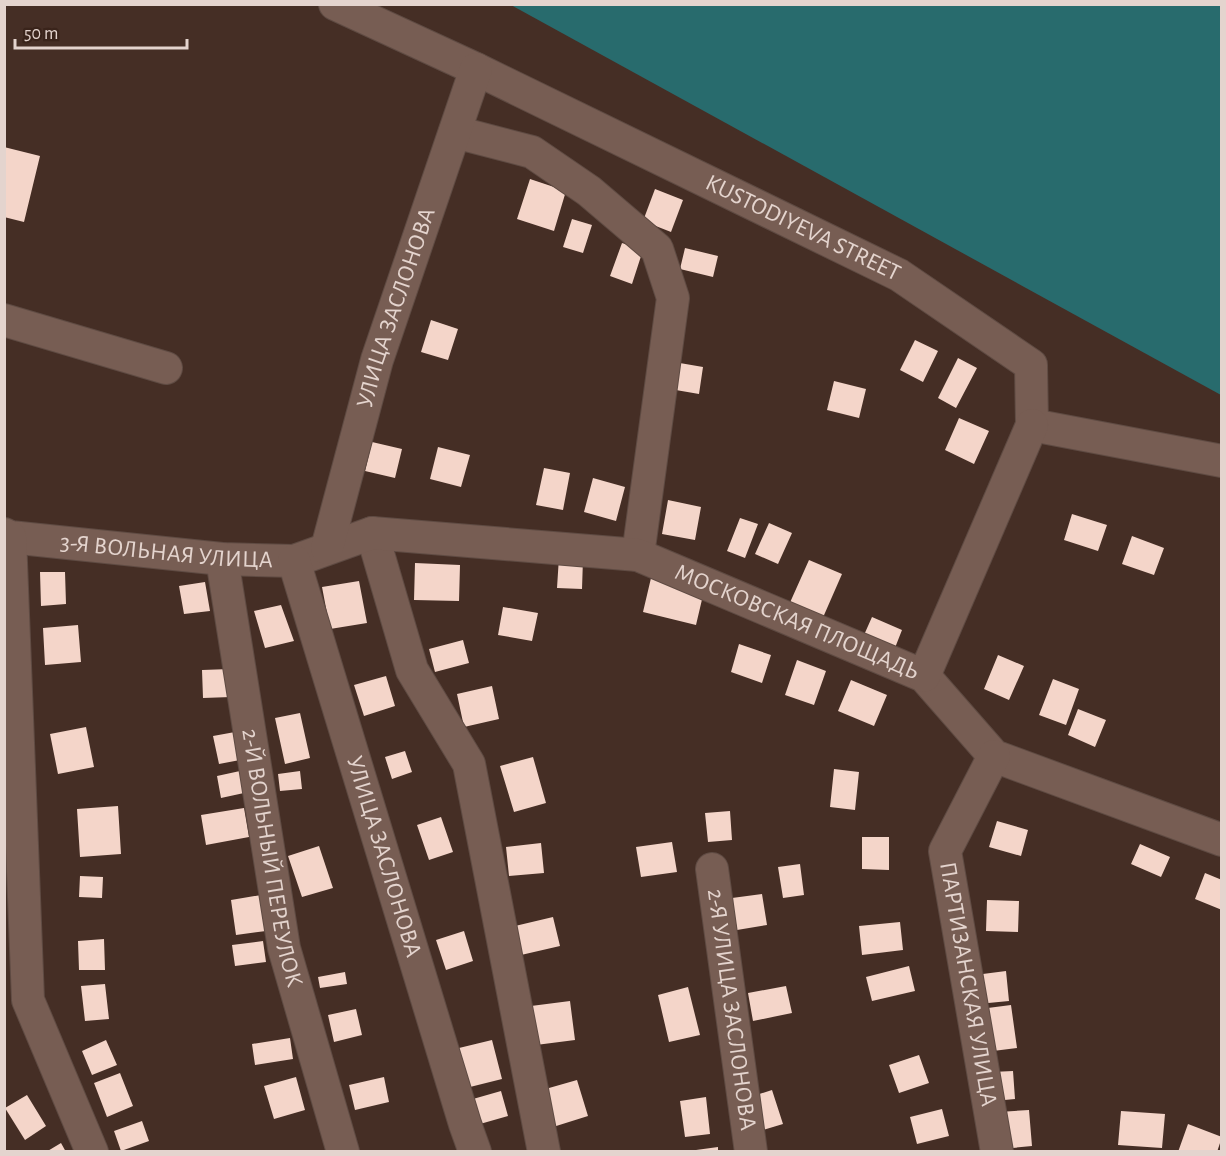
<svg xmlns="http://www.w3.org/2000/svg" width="1226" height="1156" viewBox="0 0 1226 1156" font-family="'Alegreya Sans',sans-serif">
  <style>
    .water { fill: #286b6d }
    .building { fill: #f4d5c9 }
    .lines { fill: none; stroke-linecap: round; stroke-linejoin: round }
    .minor-casing { stroke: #5f4b43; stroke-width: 34 }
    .minor { stroke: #775d53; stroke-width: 32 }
    .labels { text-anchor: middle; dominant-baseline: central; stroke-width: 6; stroke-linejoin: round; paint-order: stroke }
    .street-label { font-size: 24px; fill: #e4d4ce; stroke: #3a241b }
  </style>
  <rect width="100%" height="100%" fill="#452e25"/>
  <path class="water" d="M511 5H1221V395Z"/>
  <path class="building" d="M4 147 40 156 24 222 4 217Z
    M530 179 566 191 554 231 517 219Z
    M655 189 683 200 671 232 643 221Z
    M572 219 592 225 583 253 563 247Z
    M622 243 643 250 632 284 610 276Z
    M685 248 718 256 713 277 680 269Z
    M431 320 458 329 448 360 421 352Z
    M915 340 938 351 923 382 900 370Z
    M958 358 977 368 956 408 938 398Z
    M674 362 703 367 699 394 670 389Z
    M834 381 866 389 859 418 827 410Z
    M959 418 989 431 974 464 945 450Z
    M372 442 402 449 395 478 365 471Z
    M438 447 470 455 461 487 430 479Z
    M544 468 570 473 563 510 536 505Z
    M593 478 625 487 616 521 584 512Z
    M668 500 701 507 695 540 662 534Z
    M1072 514 1107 525 1098 551 1064 540Z
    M740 518 758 524 745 558 727 551Z
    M769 523 792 533 778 564 755 554Z
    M1132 536 1164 548 1154 575 1122 564Z
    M559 557 583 559 582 589 557 588Z
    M809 560 842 574 821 622 788 607Z
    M415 563 460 565 459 601 414 600Z
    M40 572H65L66 604 41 606Z
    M651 578 704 591 696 625 643 612Z
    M359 581 367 623 330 629 322 587Z
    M205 582 210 611 184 614 179 586Z
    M281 605 294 641 265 648 254 611Z
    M503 607 538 613 532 641 498 635Z
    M872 617 902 630 891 658 860 644Z
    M78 625 81 662 45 665 43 628Z
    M463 640 469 663 435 672 429 649Z
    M739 644 771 655 762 683 731 672Z
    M998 655 1024 666 1009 700 984 689Z
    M797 660 826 671 814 705 785 695Z
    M230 669 231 697 203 698 202 670Z
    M386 676 395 706 364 716 354 685Z
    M1053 679 1079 689 1066 725 1039 715Z
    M851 680 887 695 874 726 838 711Z
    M492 686 499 719 464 727 457 694Z
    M1078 709 1106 720 1095 747 1068 735Z
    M300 713 310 758 285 764 275 718Z
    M86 727 94 767 58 774 50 734Z
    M235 732 240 760 219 764 213 736Z
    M405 751 412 772 392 779 385 757Z
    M533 757 546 803 514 812 500 766Z
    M834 769 859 772 855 810 830 807Z
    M240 771 244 793 221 798 217 776Z
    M300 771 302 789 280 791 278 774Z
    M118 806 121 854 80 857 77 809Z
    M244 808 249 837 206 845 201 815Z
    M730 811 732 840 708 842 705 813Z
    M441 817 453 852 429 860 417 825Z
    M997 821 1028 830 1021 856 989 847Z
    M862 837H889V870L862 869Z
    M672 842 677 872 641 877 636 847Z
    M541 843 544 873 509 876 506 847Z
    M1140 844 1170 857 1161 877 1131 864Z
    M319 846 333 888 302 897 288 856Z
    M800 864 804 895 783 898 778 867Z
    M1205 873 1222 880V910L1195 899Z
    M80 876 103 877 102 898 79 897Z
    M762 894 767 925 737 930 732 898Z
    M261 895 266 931 236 935 231 900Z
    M987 900 1019 901 1018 932 986 931Z
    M553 917 560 946 521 955 515 926Z
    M900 922 903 950 862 955 859 926Z
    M464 931 473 961 446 970 436 940Z
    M104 939 105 970H79L78 941Z
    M263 941 266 962 235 966 232 945Z
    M909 966 915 991 872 1001 866 977Z
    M1006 971 1009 1001 978 1004 975 975Z
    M345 972 347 984 320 988 318 977Z
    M105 984 109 1019 85 1021 81 986Z
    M786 986 792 1013 753 1021 748 993Z
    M688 987 700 1035 669 1042 658 995Z
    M570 1001 575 1040 536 1045 531 1006Z
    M1011 1005 1017 1048 985 1052 980 1009Z
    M356 1009 362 1035 334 1042 328 1015Z
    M290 1038 293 1059 255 1065 252 1044Z
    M106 1040 117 1065 92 1075 82 1051Z
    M492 1040 502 1079 470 1087 459 1048Z
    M919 1055 929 1083 899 1093 889 1065Z
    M1013 1071 1015 1099 994 1101 992 1072Z
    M120 1073 133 1106 107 1117 94 1083Z
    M296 1077 305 1110 274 1119 264 1086Z
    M384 1077 389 1102 355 1110 349 1085Z
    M577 1080 588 1116 553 1127 542 1090Z
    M772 1090 783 1124 763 1130 753 1096Z
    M501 1091 508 1116 480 1124 473 1099Z
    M27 1095 46 1126 25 1140 5 1108Z
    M706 1097 710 1134 685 1137 680 1101Z
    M942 1109 949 1136 917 1144 910 1117Z
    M1029 1110 1032 1146 1002 1149 999 1112Z
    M1121 1111 1165 1114 1162 1148 1118 1145Z
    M142 1121 149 1141 121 1151 114 1131Z
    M1188 1124 1222 1137 1217 1152H1178Z
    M61 1143 66 1152H46Z
    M718 1147V1152H697L696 1150Z"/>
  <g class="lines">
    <g class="minor-casing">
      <g id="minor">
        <path id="s1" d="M335 4 476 69 899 275 1031 365 1032 425 1222 461"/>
        <path d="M455 132 532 152 589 191 657 249 673 298 638 555"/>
        <path d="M4 320 166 368"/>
        <path d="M372 533 412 670 469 764 544 1152"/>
        <path id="s2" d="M4 534 10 537 222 559 294 561 372 533 638 555 924 676 994 756 1222 840"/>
        <path d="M10 537 28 1000 92 1152"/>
        <path id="s3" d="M327 548 377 360 476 69"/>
        <path id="s4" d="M222 559 284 948 343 1152"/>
        <path id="s5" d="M294 561 465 1124 475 1152"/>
        <path d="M924 676 1032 425"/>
        <path id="s6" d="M994 756 945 851 997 1152"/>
        <path id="s7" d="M712 869 751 1152"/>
      </g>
    </g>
    <use href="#minor" class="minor"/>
  </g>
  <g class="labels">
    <g class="street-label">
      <text stroke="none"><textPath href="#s1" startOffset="519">KUSTODIYEVA STREET</textPath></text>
      <text stroke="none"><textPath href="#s3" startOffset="250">УЛИЦА ЗАСЛОНОВА</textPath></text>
      <text stroke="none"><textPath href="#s2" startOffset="164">3-Я ВОЛЬНАЯ УЛИЦА</textPath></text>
      <text stroke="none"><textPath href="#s2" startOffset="814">МОСКОВСКАЯ ПЛОЩАДЬ</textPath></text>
      <text stroke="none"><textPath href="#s5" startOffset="309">УЛИЦА ЗАСЛОНОВА</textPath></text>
      <text stroke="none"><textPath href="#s4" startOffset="303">2-Й ВОЛЬНЫЙ ПЕРЕУЛОК</textPath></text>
      <text stroke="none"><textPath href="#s6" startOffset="242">ПАРТИЗАНСКАЯ УЛИЦА</textPath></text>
      <text stroke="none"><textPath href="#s7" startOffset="142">2-Я УЛИЦА ЗАСЛОНОВА</textPath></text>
    </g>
  </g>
  <rect width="1226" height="1156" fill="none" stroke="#e4d4ce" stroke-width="12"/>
  <path d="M15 39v9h172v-9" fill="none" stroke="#e4d4ce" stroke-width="3"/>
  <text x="24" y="39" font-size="18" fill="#e4d4ce" stroke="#3a241b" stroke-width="4.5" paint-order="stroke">50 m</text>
</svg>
